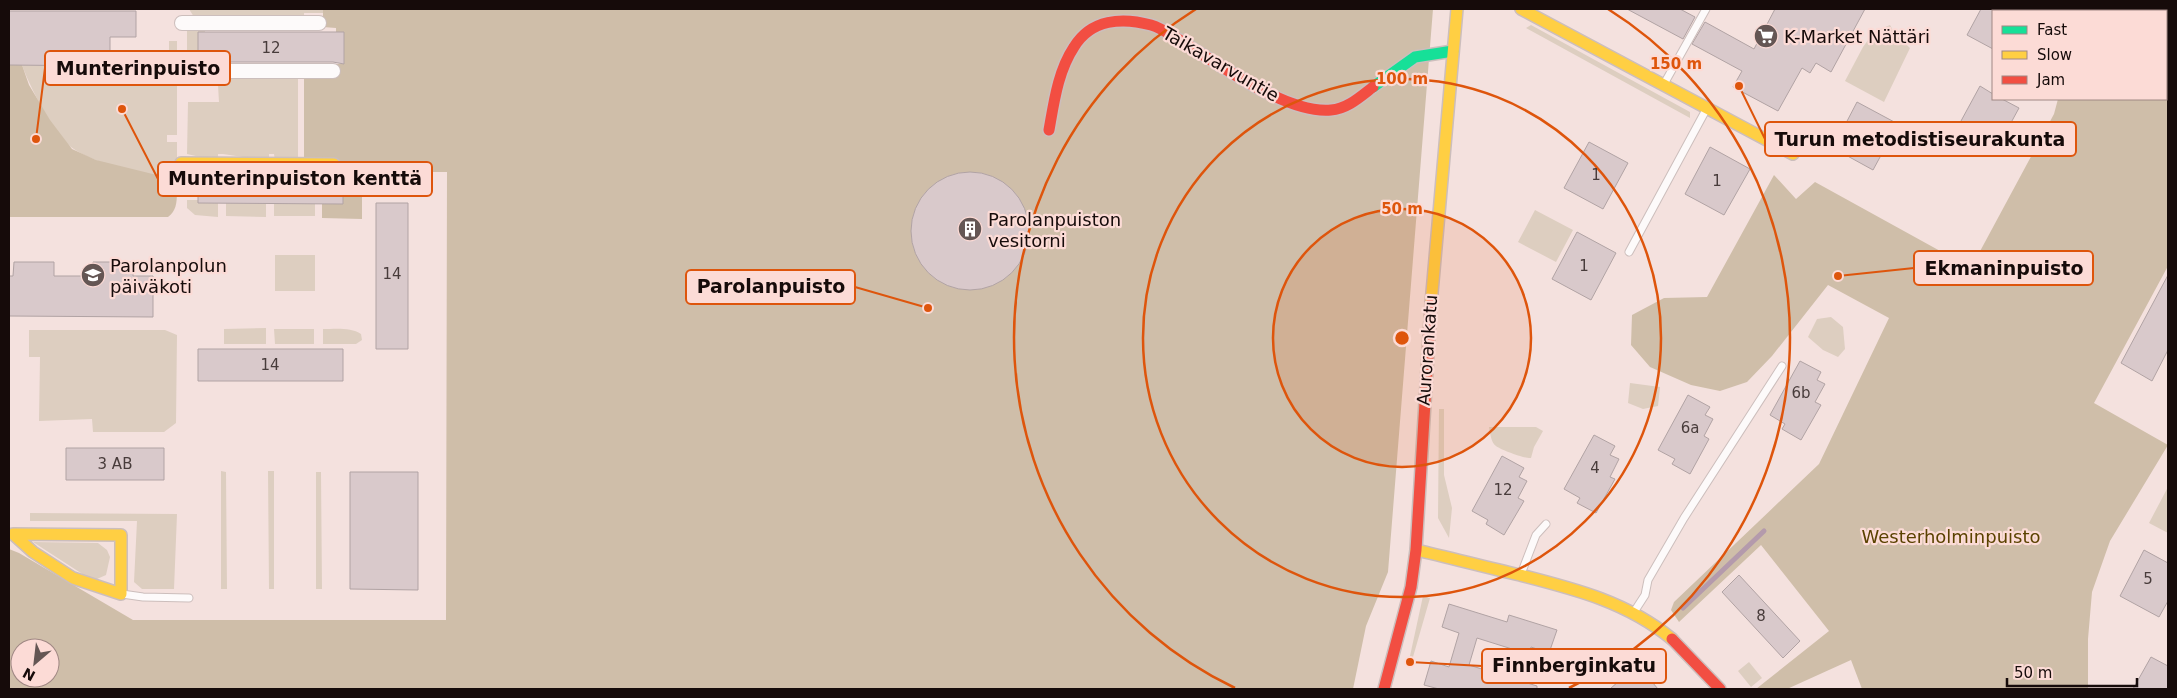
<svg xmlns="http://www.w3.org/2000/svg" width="2177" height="698" viewBox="0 0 2177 698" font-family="'DejaVu Sans',sans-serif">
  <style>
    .green { fill: #ddcec0 }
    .forest { fill: #cfbea9; fill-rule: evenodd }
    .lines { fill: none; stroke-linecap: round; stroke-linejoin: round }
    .stream { stroke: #b49aac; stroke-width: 5 }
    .building { fill: #d9c9cb; stroke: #b1a3a4; fill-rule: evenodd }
    .lane-casing { stroke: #ccbebc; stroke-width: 9 }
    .street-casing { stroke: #ccbebc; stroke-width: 16 }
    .fast-casing { stroke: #ccbebc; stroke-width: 14 }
    .slow-casing { stroke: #ccbebc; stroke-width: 14 }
    .jam-casing { stroke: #ccbebc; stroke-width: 14 }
    .lane { stroke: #fdfafa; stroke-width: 7 }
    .street { stroke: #fdfafa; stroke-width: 14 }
    .fast { stroke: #16e098; stroke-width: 11 }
    .slow { stroke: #ffcf43; stroke-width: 11 }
    .jam { stroke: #f24e42; stroke-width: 11 }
    .ring { fill: none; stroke: #de550c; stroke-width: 2.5 }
    .labels { text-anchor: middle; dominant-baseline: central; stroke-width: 4.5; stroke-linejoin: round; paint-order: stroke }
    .number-label { font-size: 15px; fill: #483c3b }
    .poi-label { font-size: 18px; fill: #160b0a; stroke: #fcdbd6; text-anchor: start }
    .street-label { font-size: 18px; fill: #160b0a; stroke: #fcdbd6 }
    .park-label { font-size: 18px; fill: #5a4200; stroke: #fcdbd6 }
    .centre { fill: #de550c; stroke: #fcdbd6; stroke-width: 2.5 }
    .ring-label { font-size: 15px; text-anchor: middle; font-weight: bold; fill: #de550c; stroke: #fcdbd6; stroke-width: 4.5; stroke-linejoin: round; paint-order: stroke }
    .leader { fill: none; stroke: #de550c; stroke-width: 2 }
    .callout-dot { fill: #de550c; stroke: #fcdbd6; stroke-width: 2 }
    .callout { fill: #fcdbd6; stroke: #de550c; stroke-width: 2 }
    .callout-label { font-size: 19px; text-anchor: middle; font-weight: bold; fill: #160b0a }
  </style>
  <rect width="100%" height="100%" fill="#f4e1de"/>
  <path class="green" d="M189 9H323V13H304V19L194 17Z
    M1531 25 1690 112V118L1526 28Z
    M1890 25 1895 34 1910 48 1884 102 1845 81 1863 47 1874 32Z
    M205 27V32H198V64H219V68H194L187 63V31L192 28Z
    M169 41H177V78H167L168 83H177V135H167V142H177V180C147 174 94 165 71 147 54 135 29 85 22 65L169 66Z
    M223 75H298V161H275L274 154H269V161L223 154H218V161L187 154 188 102H219L218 85 223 82Z
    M187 200H198V203H218V217L195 215 187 208Z
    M226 203 266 204V217L226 216Z
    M274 204H315V216H274Z
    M1535 210 1573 230 1556 262 1518 242Z
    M275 255H315V291H275Z
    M1831 317 1843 327 1845 349 1838 357 1823 350 1808 337 1817 319Z
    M266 328V344H224V329Z
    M274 329H314V344H275Z
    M323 329C335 329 351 327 361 334L362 340 356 344H323Z
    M29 330H165L177 335 176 423 164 432H93L92 419 39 421 40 357H29Z
    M1630 383 1660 387 1658 406 1643 409 1628 403Z
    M1439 409H1444V475L1452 508 1449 538 1438 518Z
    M1489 427H1536L1543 431 1534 447 1531 458C1526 459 1501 450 1496 446 1491 443 1490 432 1489 427Z
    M221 471 226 472 227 589H221Z
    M268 471H274V589H269Z
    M316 472H321L322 589H316Z
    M2168 487V533L2149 523Z
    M30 513 177 514 174 589H142L134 582 137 521H30Z
    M33 542 98 543 107 550 110 557 106 575 97 579 87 577Z
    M1423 596 1430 598 1413 657 1410 656Z
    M1749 662 1762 678 1751 687 1738 671Z"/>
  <path class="forest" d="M323 9H1433L1388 572 1366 626 1353 689H9V549L19 553 133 620H446L447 172H362V219L322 218V204L343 203V172H323L304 161V74L323 68V64H344V32H336V28L323 27ZM20 648H50V678H20Z
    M2081 9H2168V266L2094 403 2168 445 2110 541 2092 592 2088 639V689H1862L1851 660 1787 689H1756L1829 631 1761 545 1679 622 1671 610 1674 602 1819 464 1889 318 1828 285 1772 356 1747 382 1720 391 1691 385 1650 367 1631 345 1632 315 1664 298 1707 297 1774 175 1796 199 1815 182 1971 268 2054 114 2058 99H2166V11H2080Z
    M9 65H22L29 85 50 120 72 149 96 160 177 180C176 193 180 209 168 217H9Z"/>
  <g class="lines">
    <path class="stream" d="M1683 608 1764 531"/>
  </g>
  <path class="building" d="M1627 9H1680L1695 17 1683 39Z
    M1775 9H1865L1831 72 1816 63 1810 73 1802 68 1778 111 1733 87 1742 71 1692 44 1705 22 1754 49Z
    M1981 9H1993V49L1967 35Z
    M9 11H136V37H110V66L9 65Z
    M198 32H344V64L333 62H198Z
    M1980 86 1993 94V99H2002L2019 108 1994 154 1955 132Z
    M1857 102 1898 124 1873 170 1833 148Z
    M1589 142 1628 163 1603 209 1564 188Z
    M1710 147 1750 169 1724 215 1685 194Z
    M911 231a59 59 0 1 1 118 0a59 59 0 1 1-118 0Z
    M343 172V204L198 203V174L334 175Z
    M376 203H408V349H376Z
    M1577 232 1616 253 1591 300 1552 279Z
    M14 262H54V276H93V262H133V276H153V317L9 316V276H13Z
    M2168 275V350L2152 381 2121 363Z
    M198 349H343V381H198Z
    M1800 361 1821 372 1817 380 1825 384 1815 402 1821 405 1801 440 1782 429 1785 424 1770 415Z
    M1688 395 1710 407 1705 415 1713 419 1704 436 1709 439 1690 474 1672 464 1675 459 1658 450Z
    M1594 435 1615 446 1610 455 1619 459 1610 477 1615 479 1596 513 1577 503 1580 498 1564 489Z
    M66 448H164V480H66Z
    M1502 456 1524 468 1519 477 1527 481 1518 498 1524 501 1504 535 1486 524 1488 520 1472 511Z
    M350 472H418V590L350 589Z
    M2144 550 2168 563V601L2159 617 2120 596Z
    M1739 575 1800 641 1783 658 1722 592Z
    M1449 604 1507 622 1509 615 1557 630 1549 653 1531 647 1521 681 1537 686V689H1439L1424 685 1431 661 1449 667 1459 633 1442 627ZM1477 638 1512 649 1504 676 1469 665Z
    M1620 655 1626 662 1631 657 1658 689H1610L1619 681 1607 666Z
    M2151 657 2168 666V689H2133Z"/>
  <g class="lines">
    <g class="lane-casing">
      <path id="lane" d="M1664 84 1706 9
        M1629 252 1707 108
        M1521 574 1536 535 1546 524
        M122 594 143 597 189 598
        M1634 612 1645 595 1648 580 1684 518 1782 366"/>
    </g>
    <g class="street-casing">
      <path id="street" d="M182 23H319
        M182 71H333"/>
    </g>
    <g class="fast-casing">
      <path id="fast" d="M1373 87 1415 57 1453 51"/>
    </g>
    <g class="slow-casing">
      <path id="slow" d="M1521 9 1793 154
        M181 163 334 164
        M1431 304 1457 9
        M13 534 121 535V594L73 578 33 552Z
        M1416 550C1451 558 1485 567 1520 575 1575 589 1627 602 1672 639"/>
    </g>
    <g class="jam-casing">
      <path id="jam" d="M1049 130C1054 102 1058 71 1074 47 1091 19 1122 17 1151 25 1162 28 1174 37 1184 43 1222 66 1287 114 1331 110 1347 109 1360 97 1373 87
        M1672 639 1720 689
        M1384 689 1411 587 1416 550 1431 304"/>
    </g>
    <use href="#lane" class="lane"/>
    <use href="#street" class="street"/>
    <use href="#fast" class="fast"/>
    <use href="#slow" class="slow"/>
    <use href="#jam" class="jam"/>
  </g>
  <circle cx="1402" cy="338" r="129" fill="#de550c" fill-opacity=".12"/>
  <g class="ring">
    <circle cx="1402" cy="338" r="129"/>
    <circle cx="1402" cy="338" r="259"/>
    <path d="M1235 688A388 388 0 0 1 1196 9M1608 9A388 388 0 0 1 1569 688"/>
  </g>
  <defs>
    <g id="supermarket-disc" transform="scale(1.25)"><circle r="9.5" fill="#645654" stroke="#fcdbd6"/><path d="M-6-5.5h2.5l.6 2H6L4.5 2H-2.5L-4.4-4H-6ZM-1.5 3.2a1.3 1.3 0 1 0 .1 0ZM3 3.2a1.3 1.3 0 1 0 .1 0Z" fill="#fff"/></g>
    <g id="building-disc" transform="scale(1.25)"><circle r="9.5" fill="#645654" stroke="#fcdbd6"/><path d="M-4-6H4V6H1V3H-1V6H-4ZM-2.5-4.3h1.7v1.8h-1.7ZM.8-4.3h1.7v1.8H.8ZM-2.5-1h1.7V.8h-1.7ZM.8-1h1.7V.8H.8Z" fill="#fff"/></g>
    <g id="school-disc" transform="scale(1.25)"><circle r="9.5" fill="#645654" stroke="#fcdbd6"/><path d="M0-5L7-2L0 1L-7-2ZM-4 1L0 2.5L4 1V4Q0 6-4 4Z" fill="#fff"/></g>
  </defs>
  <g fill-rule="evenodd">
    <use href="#supermarket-disc" x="1766" y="36"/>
    <use href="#building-disc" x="970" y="229"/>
    <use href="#school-disc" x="93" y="275"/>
  </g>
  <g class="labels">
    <g class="number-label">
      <text x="271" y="48">12</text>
      <text x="1596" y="175">1</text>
      <text x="1717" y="181">1</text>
      <text x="1584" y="266">1</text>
      <text x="392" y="274">14</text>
      <text x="270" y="365">14</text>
      <text x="1801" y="393">6b</text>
      <text x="1690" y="428">6a</text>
      <text x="115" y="464">3 AB</text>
      <text x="1595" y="468">4</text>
      <text x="1503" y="490">12</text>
      <text x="2148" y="579">5</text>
      <text x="1761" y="616">8</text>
    </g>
    <g class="poi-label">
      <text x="1784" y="36">K-Market Nättäri</text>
      <text x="988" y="219">Parolanpuiston<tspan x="988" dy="21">vesitorni</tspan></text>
      <text x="110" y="265">Parolanpolun<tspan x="110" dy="21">päiväkoti</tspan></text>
    </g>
    <g class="street-label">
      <text transform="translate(1221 64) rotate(30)">Taikavarvuntie</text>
      <text transform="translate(1427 350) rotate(-86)">Aurorankatu</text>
    </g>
    <g class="park-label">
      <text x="1951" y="536">Westerholminpuisto</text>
    </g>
  </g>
  <circle cx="1402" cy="338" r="8" class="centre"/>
  <g class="ring-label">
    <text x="1676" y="69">150 m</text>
    <text x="1402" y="84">100 m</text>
    <text x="1402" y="214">50 m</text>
  </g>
  <path class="leader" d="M36 139L45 68M1739 86L1765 139M122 109L158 179M1838 276L1914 268M928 308L855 287M1410 662L1482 666"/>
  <g class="callout-dot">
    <circle cx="36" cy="139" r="5"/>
    <circle cx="1739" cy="86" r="5"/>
    <circle cx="122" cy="109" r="5"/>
    <circle cx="1838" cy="276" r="5"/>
    <circle cx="928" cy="308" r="5"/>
    <circle cx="1410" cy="662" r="5"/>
  </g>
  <g class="callout">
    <rect x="45" y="51" width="185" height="34" rx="5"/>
    <rect x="1765" y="122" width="311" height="34" rx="5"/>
    <rect x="158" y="162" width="274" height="34" rx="5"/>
    <rect x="1914" y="251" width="179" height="34" rx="5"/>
    <rect x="686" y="270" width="169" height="34" rx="5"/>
    <rect x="1482" y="649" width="184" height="34" rx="5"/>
  </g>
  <g class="callout-label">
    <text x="138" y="75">Munterinpuisto</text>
    <text x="1920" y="146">Turun metodistiseurakunta</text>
    <text x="295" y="185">Munterinpuiston kenttä</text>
    <text x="2004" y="275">Ekmaninpuisto</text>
    <text x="771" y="293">Parolanpuisto</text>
    <text x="1574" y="672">Finnberginkatu</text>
  </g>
  <rect width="2177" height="698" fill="none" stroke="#160b0a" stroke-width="20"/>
  <rect x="1992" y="10" width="175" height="90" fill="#fcdbd6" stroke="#a08884"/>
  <rect x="2002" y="26" width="25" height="8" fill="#16e098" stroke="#a08884"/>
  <text x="2037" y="35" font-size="15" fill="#160b0a">Fast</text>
  <rect x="2002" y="51" width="25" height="8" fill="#ffcf43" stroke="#a08884"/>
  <text x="2037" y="60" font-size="15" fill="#160b0a">Slow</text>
  <rect x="2002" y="76" width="25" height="8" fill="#f24e42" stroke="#a08884"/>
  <text x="2037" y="85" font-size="15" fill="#160b0a">Jam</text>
  <g transform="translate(35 663) rotate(208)"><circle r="24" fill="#fcdbd6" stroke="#a08884"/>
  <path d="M0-4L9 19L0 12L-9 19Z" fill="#645654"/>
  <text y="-8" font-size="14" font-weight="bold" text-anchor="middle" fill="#160b0a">N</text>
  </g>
  <path d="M2007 678v8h130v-8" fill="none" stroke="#160b0a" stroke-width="2.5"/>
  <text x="2014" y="678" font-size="15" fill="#160b0a" stroke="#fcdbd6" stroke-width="4" paint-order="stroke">50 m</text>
</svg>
